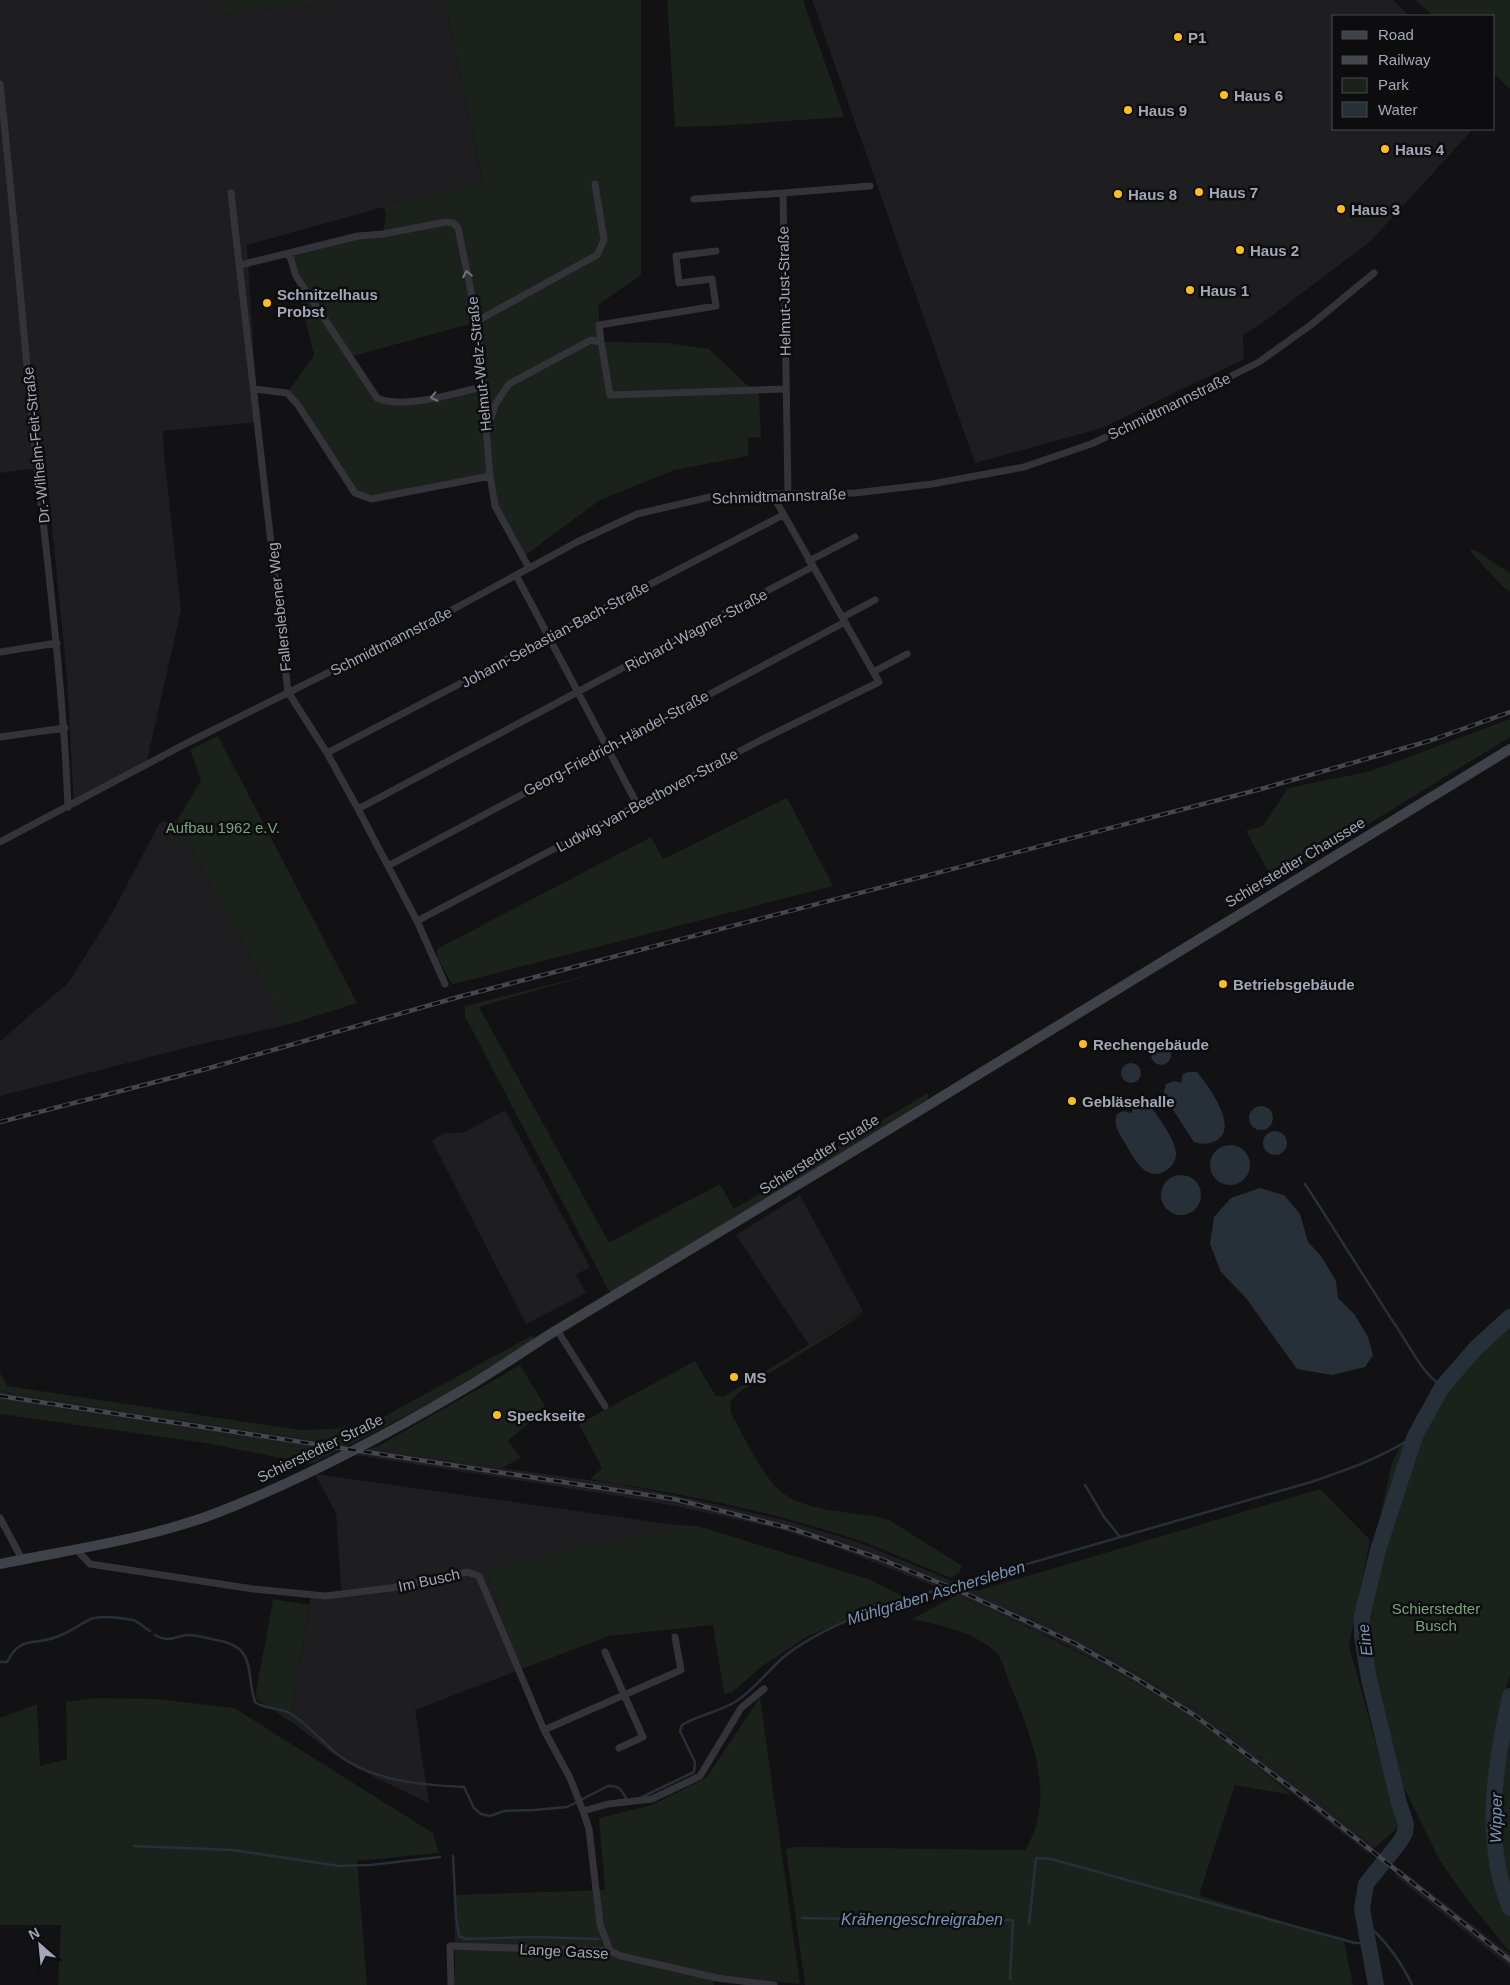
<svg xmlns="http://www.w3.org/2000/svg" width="1510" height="1985" viewBox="0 0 1510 1985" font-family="Arial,sans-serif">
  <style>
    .built { fill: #1e1e21 }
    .green { fill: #1a221b; fill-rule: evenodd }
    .water { fill: #273038 }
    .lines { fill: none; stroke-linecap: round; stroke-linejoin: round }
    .stream { stroke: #273038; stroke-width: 2.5 }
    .river { stroke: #273038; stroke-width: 16 }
    .street { stroke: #333339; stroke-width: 7 }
    .secondary { stroke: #404249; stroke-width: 10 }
    .rail-casing { stroke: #45474e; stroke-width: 4.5 }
    .rail { stroke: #0d0d0f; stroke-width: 2.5; stroke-dasharray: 8; stroke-linecap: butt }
    .oneway { stroke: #70737d }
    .poi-dot { fill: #ffbe1f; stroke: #0d0d0f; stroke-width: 2 }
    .labels { text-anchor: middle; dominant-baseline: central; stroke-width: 5; stroke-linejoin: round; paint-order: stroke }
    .poi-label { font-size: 15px; font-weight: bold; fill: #a2a7b5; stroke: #0d0d0f; text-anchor: start }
    .street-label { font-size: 15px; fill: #a2a7b5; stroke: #0d0d0f }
    .park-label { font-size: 15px; fill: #78a27c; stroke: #0d0d0f }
    .water-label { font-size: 16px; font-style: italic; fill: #7694b3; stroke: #0d0d0f }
  </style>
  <rect width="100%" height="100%" fill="#121214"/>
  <path class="built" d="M0 0H221L223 14 339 0H445L483 184 384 207 247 245 258 422 163 431 164 453 181 610 146 765 74 808 67 677 46 467 0 473Z
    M812 0H1393L1409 16H1334V129H1473L1371 241 1261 324 1243 335 1244 359 1102 428 975 463Z
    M177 821 287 1025 197 1045 0 1096V1041L69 982 111 915 160 822Z
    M505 1110 590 1267 576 1275 586 1293 526 1324 432 1141 444 1133H463Z
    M800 1195 863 1311 809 1345 736 1235Z
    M0 1391 130 1413 350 1445 335 1453 78 1415 0 1401Z
    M372 1447 501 1468 618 1484 693 1499 784 1520 855 1541 977 1591 1075 1637 1186 1702 1228 1731 1330 1809 1374 1848 1369 1854 1222 1739 1184 1713 1094 1660 1056 1640 957 1595 835 1547 778 1529 681 1507 612 1495 355 1455Z
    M315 1474 676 1525 519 1670 415 1710 429 1803 376 1778 332 1753 293 1723 292 1707 311 1595 344 1593 341 1587 336 1513Z
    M1399 1868 1510 1954V1967L1394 1875Z"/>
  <path class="green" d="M221 0H339L222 14Z
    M445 0H641V275L598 305 601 342 667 343 709 349 759 396 761 437 748 438V456L674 470 600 500 523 557 495 506 490 476 371 499 355 493 287 393 314 355 289 253 383 234 386 215 384 207 483 183ZM477 322 482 387 402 402 377 398 349 357Z
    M667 0H803L844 117 717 126 675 127Z
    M1416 0H1510V89L1494 74V16H1433Z
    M1471 549 1475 550 1510 573V592L1502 586 1471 552Z
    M1510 719V737L1274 882 1246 831 1263 826 1288 788 1371 771Z
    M218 736 357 1003 287 1025 177 821 201 780 190 750Z
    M787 798 833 886 454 984H452L438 959 437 949 651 837 663 859Z
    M608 970 481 1006 480 1009 608 1241 610 1242 720 1184 734 1209 928 1093V1099L616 1291H609L465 1016V1006Z
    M868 1309 844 1327 738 1393 730 1402 731 1413C742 1433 764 1478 780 1491 804 1511 849 1512 879 1517L889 1520 962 1566 959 1573 951 1578C918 1565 885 1549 851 1538 766 1510 678 1493 590 1479L602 1468 579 1424 695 1361 716 1396 723 1397Z
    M1510 1317V1675L1506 1688 1510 1699V1952L1468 1901 1440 1861 1391 1762 1372 1702 1361 1635 1362 1598 1392 1463C1420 1408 1461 1355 1510 1317Z
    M533 1335 534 1339 464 1385 350 1445 130 1413 0 1391V1373L7 1386 300 1430 334 1429 374 1422Z
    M520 1365 546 1408 508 1441 521 1458 501 1468 375 1448Z
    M0 1401 335 1453 311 1464 206 1443 0 1414Z
    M1320 1489 1370 1540 1349 1646 1399 1827 1374 1848 1330 1809 1228 1731 1186 1702 1075 1637 977 1591Z
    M676 1525 698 1526 871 1580 904 1597 808 1636 761 1667 731 1693H724L713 1625 609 1636 519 1670 487 1570 590 1546 670 1531Z
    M957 1595C1035 1630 1111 1666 1183 1712 1222 1736 1257 1767 1292 1795L1235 1785 1199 1895 1344 1941 1353 1985H805L786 1849 797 1847 1025 1850C1057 1800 1032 1737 1011 1687 1007 1677 1003 1660 996 1652 974 1632 940 1625 912 1619Z
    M273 1599 309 1605 292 1707 293 1723 255 1698Z
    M760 1697 800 1984 712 1974 714 1985H455V1895L605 1890 599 1818 652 1805 707 1777Z
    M95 1698 157 1699 234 1708 433 1833 439 1853 357 1861 367 1985H58L61 1925H0V1718L37 1704 40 1766 67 1759 66 1702Z"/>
  <path class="water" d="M1151 1055a10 10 0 1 1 20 0a10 10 0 1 1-20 0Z
    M1121 1073a10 10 0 1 1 20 0a10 10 0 1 1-20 0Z
    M1188 1072H1197C1208 1085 1239 1127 1217 1140 1209 1145 1201 1144 1194 1142L1166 1099 1164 1092 1166 1084 1174 1081 1181 1083 1183 1074Z
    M1138 1101H1145C1154 1109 1177 1142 1176 1154 1176 1161 1172 1166 1167 1170 1146 1184 1133 1157 1125 1143 1119 1133 1113 1125 1117 1114L1124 1111 1132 1113 1133 1105Z
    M1249 1118a12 12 0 1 1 24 0a12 12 0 1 1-24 0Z
    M1263 1143a12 12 0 1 1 24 0a12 12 0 1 1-24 0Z
    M1210 1165a20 20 0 1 1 40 0a20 20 0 1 1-40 0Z
    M1161 1195a20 20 0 1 1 40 0a20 20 0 1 1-40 0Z
    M1260 1188 1284 1195 1300 1214 1308 1242 1321 1256 1336 1281 1338 1298 1355 1315 1368 1337 1373 1355 1365 1367 1332 1375 1297 1369 1246 1298 1221 1272 1210 1244 1214 1217 1231 1198Z"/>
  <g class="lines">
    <path class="stream" d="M1305 1184C1335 1230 1364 1277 1394 1323 1410 1346 1419 1369 1442 1387
      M1085 1485 1104 1517 1120 1537
      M155 1635C171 1644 175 1635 189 1635 197 1635 207 1638 216 1640 258 1647 245 1672 255 1702 266 1710 279 1707 291 1714 309 1725 321 1741 337 1754 372 1781 421 1785 464 1787L474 1808 481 1814 490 1816 504 1811 534 1810 567 1807 608 1786C620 1785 622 1791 627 1800
      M0 1662H7C21 1635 32 1646 56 1637 71 1632 78 1625 91 1619 101 1615 122 1618 133 1620 139 1622 145 1628 150 1631
      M642 1797 694 1772 695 1762 680 1731 682 1725C700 1714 721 1712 738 1700 757 1687 769 1669 786 1655 816 1632 851 1619 885 1605L1311 1482C1349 1469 1381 1458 1415 1436
      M134 1846 232 1850 339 1866 370 1865 440 1857
      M453 1856 456 1917 459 1936 466 1939 535 1937 598 1939
      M802 1918 946 1921 1013 1920 1010 1978 1011 1979
      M1365 1923C1383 1937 1403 1964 1412 1985
      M1029 1924 1036 1858 1051 1859 1355 1943H1368"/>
    <path class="river" d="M1510 1696C1495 1766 1482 1840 1510 1908
      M1376 1985 1362 1909 1366 1884 1399 1843 1405 1833 1406 1824 1399 1803 1369 1679 1362 1636V1616L1378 1550 1415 1436 1442 1387 1476 1348 1510 1317"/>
    <path class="street" d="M0 84C13 202 22 320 34 438 47 561 63 683 68 807
      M231 193 288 692 327 753 358 809 417 921 445 984
      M783 193 870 186
      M694 199 783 193 788 493
      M289 253 296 276 377 398C403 410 455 393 482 387
      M240 265 358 236 383 234 446 222 453 223 458 228 477 321 490 476 495 506 529 568
      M477 321 597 255 604 240 595 184
      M601 342 599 325 716 306 712 279 679 283 676 256 716 251
      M254 389 287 393 298 405 355 493 371 499 490 476
      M487 428 496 403 509 384 591 340 601 342 610 395 786 389
      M809 561 855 537
      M516 575 637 804
      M843 617 875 600
      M0 652 57 643
      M873 672 907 654
      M0 737 65 728
      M327 753 783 515
      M358 809 812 567
      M0 842 187 743 426 624 577 542 637 514 710 497 772 494 855 493 932 484 1024 467 1091 444 1160 412 1259 362 1312 324 1374 273
      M388 866 845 622
      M417 921 761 740 879 682 772 494
      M557 1330 605 1406
      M0 1518 22 1559
      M77 1550 90 1564 253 1589 325 1596 391 1588 467 1572 479 1576 544 1730 570 1778 583 1811 589 1829 600 1924 610 1951
      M605 1652 643 1737 619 1748
      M544 1730 681 1670 675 1637
      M583 1811 608 1804 652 1799 700 1776 741 1708 764 1689
      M451 1985 450 1946 610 1951 621 1956 717 1978 774 1985"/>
    <path class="secondary" d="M0 1564C73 1549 149 1539 219 1512 301 1480 384 1436 459 1392 492 1373 523 1351 555 1331 648 1274 743 1218 837 1161 1060 1022 1285 886 1510 749"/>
    <g class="rail-casing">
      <path id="rail" d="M0 1122 206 1069 462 996 1261 789 1429 741 1510 712
        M0 1396 674 1499 793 1529 878 1558 962 1592 1074 1643 1137 1679 1194 1715 1310 1802 1510 1960"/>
    </g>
    <use href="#rail" class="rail"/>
  </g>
  <defs><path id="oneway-chevron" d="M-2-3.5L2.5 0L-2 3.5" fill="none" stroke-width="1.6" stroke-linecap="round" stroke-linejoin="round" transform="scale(1.25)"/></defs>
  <g class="oneway">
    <use href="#oneway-chevron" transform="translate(467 274) rotate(-101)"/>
    <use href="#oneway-chevron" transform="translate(434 397) rotate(168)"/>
  </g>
  <g class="poi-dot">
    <circle cx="1178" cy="37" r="5"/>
    <circle cx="1224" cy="95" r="5"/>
    <circle cx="1128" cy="110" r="5"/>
    <circle cx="1385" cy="149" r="5"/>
    <circle cx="1199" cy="192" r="5"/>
    <circle cx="1118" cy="194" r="5"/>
    <circle cx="1341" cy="209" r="5"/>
    <circle cx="1240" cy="250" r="5"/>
    <circle cx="1190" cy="290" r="5"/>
    <circle cx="267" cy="303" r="5"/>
    <circle cx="1223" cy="984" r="5"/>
    <circle cx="1083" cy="1044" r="5"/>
    <circle cx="1072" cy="1101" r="5"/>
    <circle cx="734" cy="1377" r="5"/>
    <circle cx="497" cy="1415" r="5"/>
  </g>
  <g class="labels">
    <g class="poi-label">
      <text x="1188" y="37">P1</text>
      <text x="1234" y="95">Haus 6</text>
      <text x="1138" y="110">Haus 9</text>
      <text x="1395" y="149">Haus 4</text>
      <text x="1209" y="192">Haus 7</text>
      <text x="1128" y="194">Haus 8</text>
      <text x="1351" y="209">Haus 3</text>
      <text x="1250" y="250">Haus 2</text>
      <text x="1200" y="290">Haus 1</text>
      <text x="277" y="294">Schnitzelhaus<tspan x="277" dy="17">Probst</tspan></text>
      <text x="1233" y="984">Betriebsgebäude</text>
      <text x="1093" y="1044">Rechengebäude</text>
      <text x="1082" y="1101">Gebläsehalle</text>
      <text x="744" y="1377">MS</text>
      <text x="507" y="1415">Speckseite</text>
    </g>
    <g class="street-label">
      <text transform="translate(784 291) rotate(-91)">Helmut-Just-Straße</text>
      <text transform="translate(479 364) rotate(-96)">Helmut-Welz-Straße</text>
      <text transform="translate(1169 406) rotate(-26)">Schmidtmannstraße</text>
      <text transform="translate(36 445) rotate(-96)">Dr.-Wilhelm-Feit-Straße</text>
      <text transform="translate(779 496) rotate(-2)">Schmidtmannstraße</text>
      <text transform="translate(279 607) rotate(-96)">Fallerslebener Weg</text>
      <text transform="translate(696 630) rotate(-28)">Richard-Wagner-Straße</text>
      <text transform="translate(555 634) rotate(-28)">Johann-Sebastian-Bach-Straße</text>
      <text transform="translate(391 641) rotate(-27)">Schmidtmannstraße</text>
      <text transform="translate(616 743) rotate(-28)">Georg-Friedrich-Händel-Straße</text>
      <text transform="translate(647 800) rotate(-28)">Ludwig-van-Beethoven-Straße</text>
      <text transform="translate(1295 862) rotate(-31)">Schierstedter Chaussee</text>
      <text transform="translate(819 1154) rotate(-32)">Schierstedter Straße</text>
      <text transform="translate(320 1448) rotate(-26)">Schierstedter Straße</text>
      <text transform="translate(429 1580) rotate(-12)">Im Busch</text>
      <text transform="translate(564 1951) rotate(3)">Lange Gasse</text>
    </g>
    <g class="park-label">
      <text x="223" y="827">Aufbau 1962 e.V.</text>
      <text x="1436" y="1608">Schierstedter<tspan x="1436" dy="17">Busch</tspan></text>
    </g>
    <g class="water-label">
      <text transform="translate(936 1593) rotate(-17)">Mühlgraben Aschersleben</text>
      <text transform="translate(1365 1640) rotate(-97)">Eine</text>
      <text transform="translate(1496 1818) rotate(-89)">Wipper</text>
      <text x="922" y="1919">Krähengeschreigraben</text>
    </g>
  </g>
  <rect x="1332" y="15" width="162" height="115" fill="#0d0d0f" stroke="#494b51"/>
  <rect x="1342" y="31" width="25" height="8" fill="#404249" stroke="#494b51"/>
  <text x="1378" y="40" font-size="15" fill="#a2a7b5">Road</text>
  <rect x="1342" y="56" width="25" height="8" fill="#45474e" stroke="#494b51"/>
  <text x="1378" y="65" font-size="15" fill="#a2a7b5">Railway</text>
  <rect x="1342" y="78" width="25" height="15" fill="#1a221b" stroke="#494b51"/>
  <text x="1378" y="90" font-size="15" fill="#a2a7b5">Park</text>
  <rect x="1342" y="102" width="25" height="15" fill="#273038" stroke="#494b51"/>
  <text x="1378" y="115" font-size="15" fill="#a2a7b5">Water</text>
  <g transform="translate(40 1945) rotate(333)" stroke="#0d0d0f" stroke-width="4" paint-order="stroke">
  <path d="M0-4L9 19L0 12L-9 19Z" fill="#a2a7b5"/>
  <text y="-8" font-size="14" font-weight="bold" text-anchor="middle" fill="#a2a7b5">N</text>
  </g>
</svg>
